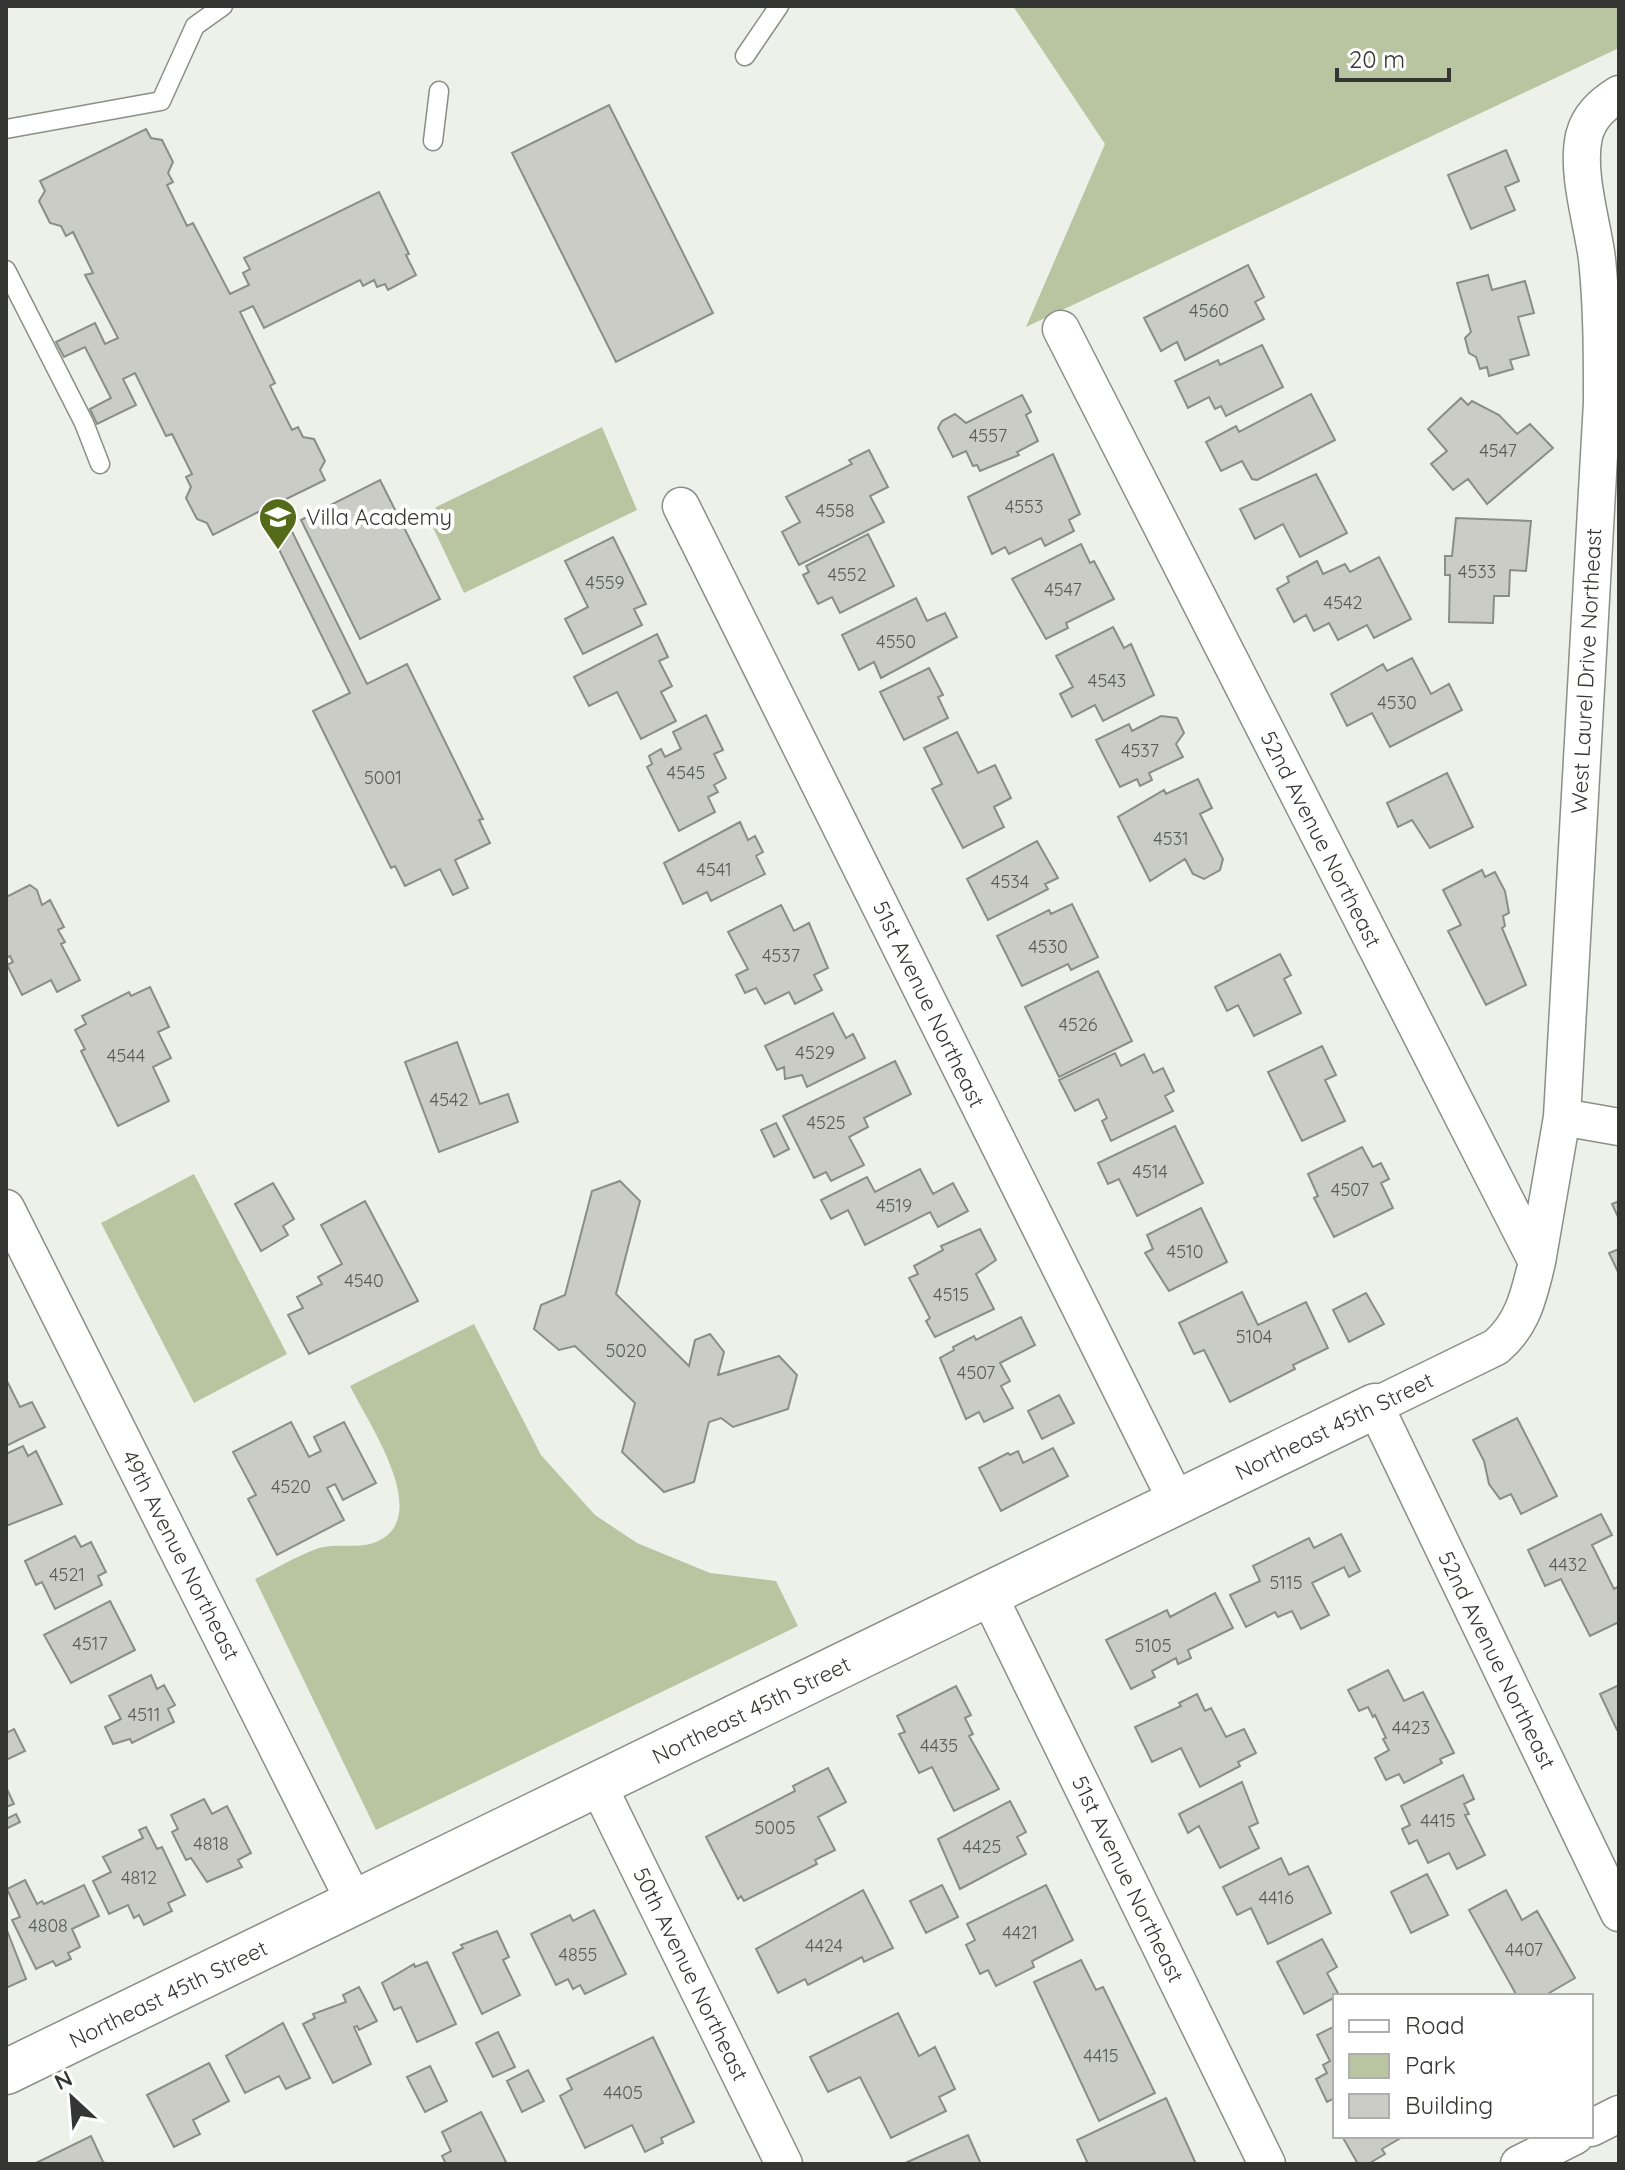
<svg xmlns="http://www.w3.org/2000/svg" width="1625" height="2170" viewBox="0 0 1625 2170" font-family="Quicksand,sans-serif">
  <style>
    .green { fill: #b9c5a1 }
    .building { fill: #caccc5; stroke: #8b8e86; stroke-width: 2 }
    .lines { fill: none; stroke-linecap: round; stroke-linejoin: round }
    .lane-casing { stroke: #8c8f88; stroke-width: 21 }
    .street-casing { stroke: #8c8f88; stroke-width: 39 }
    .secondary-casing { stroke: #8c8f88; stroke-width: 47 }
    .lane { stroke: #fff; stroke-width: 18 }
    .street { stroke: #fff; stroke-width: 36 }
    .secondary { stroke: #fff; stroke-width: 44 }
    .labels { text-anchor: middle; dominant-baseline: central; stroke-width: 8; stroke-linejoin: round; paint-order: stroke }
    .number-label { font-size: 18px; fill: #5a5c58 }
    .poi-label { font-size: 22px; fill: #353633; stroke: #fff; text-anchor: start }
    .street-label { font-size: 22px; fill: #353633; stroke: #fff }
  </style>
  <rect width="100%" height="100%" fill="#eef1e9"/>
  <path class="green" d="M1013 6H1619V48L1026 327 1105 144Z
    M602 427 637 510 464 593 430 521 436 507Z
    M194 1174 287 1354 194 1403 101 1223Z
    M474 1324 541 1455 595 1515 637 1543 710 1573 776 1581 798 1626 376 1830 255 1579C275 1569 295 1557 316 1549 332 1543 353 1548 370 1544 439 1524 368 1423 350 1386Z"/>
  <path class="building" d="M609 105 713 313 616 362 512 153Z
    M146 129 151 138 162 140 173 162 168 173 173 182 167 185 187 226 193 223 230 294 249 285 243 273 250 269 244 258 379 192 409 254 406 255 416 275 388 290 385 284 377 287 374 280 363 286 360 280 264 328 253 306 240 312 275 383 270 386 292 430 298 427 303 437 314 439 325 461 320 470 325 480 278 503 367 684 407 664 483 819 479 820 490 843 455 860 468 888 453 895 440 869 405 886 395 866 391 868 313 711 350 693 260 511 213 535 207 523 197 519 186 498 191 487 186 477 192 474 172 434 166 436 135 373 123 379 136 405 97 424 90 409 111 398 85 347 64 357 56 342 95 323 105 344 118 338 85 275 93 273 73 232 66 236 61 226 50 223 39 201 45 191 40 181Z
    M1506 150 1519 181 1505 187 1515 210 1471 229 1448 175Z
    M1248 265 1264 297 1255 302 1264 319 1185 360 1177 342 1161 351 1144 318Z
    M1488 275 1492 290 1525 281 1534 313 1518 317 1529 355 1510 360 1513 369 1489 376 1487 367 1480 369 1476 357 1469 353 1465 338 1471 332 1457 283Z
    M1262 345 1283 387 1226 416 1221 406 1215 409 1209 397 1188 408 1175 381 1218 360 1220 365Z
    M1311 394 1335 440 1257 480 1252 479 1242 461 1221 471 1206 442 1236 426 1239 432Z
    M1022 395 1031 412 1026 415 1038 441 1017 452 1019 455 980 471 977 465 973 466 966 451 953 457 938 428 942 421 955 414 966 423Z
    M1461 398 1468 405 1472 401 1499 415 1517 434 1530 424 1553 448 1487 504 1468 479 1453 490 1431 464 1447 451 1428 429Z
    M869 450 888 487 870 496 884 522 799 565 782 532 800 522 786 497 852 464 849 460Z
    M1053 454 1080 514 1069 520 1074 531 1045 546 1041 538 1009 554 1005 547 992 554 968 497Z
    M1316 474 1347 533 1300 557 1283 524 1255 539 1240 509Z
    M380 480 440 599 360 639 301 520Z
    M1456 518 1531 521 1526 571 1510 570 1509 596H1494L1493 623 1449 622 1450 575H1445V556H1452Z
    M868 534 894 586 840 613 832 597 818 604 803 575 809 572 806 566Z
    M613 537 646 604 634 609 642 625 583 654 565 619 588 607 565 561Z
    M1081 544 1090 563 1094 561 1114 599 1066 623 1068 628 1046 639 1012 579Z
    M1379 557 1411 619 1374 638 1367 625 1338 640 1329 623 1314 631 1306 615 1294 622 1277 589 1289 582 1287 577 1317 561 1323 574 1345 564 1350 572Z
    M916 598 927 621 945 613 957 637 881 678 874 662 859 670 842 635Z
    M1113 627 1124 648 1131 644 1154 695 1103 721 1095 705 1072 717 1060 694 1073 687 1056 656Z
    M657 634 668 657 659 661 672 686 661 692 676 721 641 739 617 692 589 706 574 677Z
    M1412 658 1431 694 1449 684 1462 710 1390 747 1372 713 1347 726 1331 694 1383 664 1387 671Z
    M929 668 943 695 938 697 948 718 904 740 880 692Z
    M706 715 723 750 714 754 726 778 714 785 718 792 708 797 715 812 679 831 647 767 652 764 649 756 661 749 665 757 681 749 673 732Z
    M1161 716 1177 718 1184 733 1176 744 1183 757 1149 773 1152 780 1140 786 1137 779 1120 787 1096 740 1129 724 1132 731Z
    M957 732 978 773 995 765 1011 798 994 807 1004 827 963 848 932 789 942 784 924 748Z
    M1447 773 1473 827 1430 848 1412 820 1398 827 1387 803Z
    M1198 779 1212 808 1200 814 1223 859 1220 870 1204 879 1193 874 1185 859 1150 881 1118 817 1164 790 1166 794Z
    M740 822 748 840 755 836 763 852 756 856 765 874 711 901 707 892 683 904 664 863Z
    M1037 841 1058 878 1045 884 1048 889 988 920 967 879Z
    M1482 870 1485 877 1495 872 1505 891 1509 913 1503 916 1505 926 1502 928 1526 985 1486 1005 1448 931 1461 925 1443 890Z
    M30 885 37 890 42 905 50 900 64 927 58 930 65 942 61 944 80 980 57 992 51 980 22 995 7 965 13 962 10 956 6 958V897Z
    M1072 904 1098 957 1071 970 1068 964 1022 986 997 936 1049 910 1051 914Z
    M781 905 794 931 809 923 828 968 814 975 822 990 795 1004 789 992 765 1004 756 988 745 993 736 975 748 969 728 932Z
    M1280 954 1291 975 1284 979 1301 1013 1254 1036 1238 1005 1227 1011 1215 987Z
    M1098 971 1132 1041 1059 1077 1025 1007Z
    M150 987 169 1027 158 1032 171 1058 153 1067 169 1101 118 1126 81 1051 85 1049 75 1030 86 1024 82 1016 129 992 131 996Z
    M833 1013 846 1038 853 1034 865 1058 807 1087 802 1075 785 1079 784 1067 777 1070 765 1046Z
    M457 1042 480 1104 508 1094 518 1122 439 1152 405 1062Z
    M1322 1046 1336 1075 1325 1080 1345 1121 1302 1141 1268 1072Z
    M1115 1053 1121 1066 1144 1054 1153 1073 1163 1068 1174 1091 1165 1096 1173 1111 1111 1141 1102 1121 1107 1118 1098 1099 1075 1111 1059 1080Z
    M895 1061 911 1094 864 1118 868 1127 849 1137 864 1165 831 1181 826 1172 814 1178 783 1116Z
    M776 1123 789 1149 774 1157 761 1130Z
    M1175 1126 1203 1183 1137 1216 1119 1179 1108 1184 1098 1163Z
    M1362 1147 1373 1167 1381 1163 1389 1179 1381 1183 1393 1208 1334 1237 1314 1198 1318 1196 1308 1174Z
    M920 1169 933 1194 953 1183 968 1211 938 1227 930 1212 865 1245 848 1210 831 1219 821 1200 867 1177 875 1192Z
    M620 1181 640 1201 616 1294 689 1366 695 1340 710 1334 724 1352 718 1375 779 1356 797 1375 788 1409 733 1427 721 1418 709 1422 694 1482 664 1492 622 1452 635 1403 575 1346 559 1350 534 1329 541 1305 565 1295 592 1191Z
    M273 1183 294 1219 283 1226 288 1235 261 1251 235 1204Z
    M365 1201 418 1301 309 1354 288 1315 303 1308 297 1297 322 1284 318 1277 342 1264 321 1225Z
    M1619 1201V1219L1612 1204Z
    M1201 1208 1227 1262 1169 1291 1145 1253 1153 1249 1147 1235Z
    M980 1229 996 1260 976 1274 994 1309 935 1337 926 1321 930 1318 909 1278 918 1274 914 1266 943 1250 941 1246Z
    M1619 1249V1274L1609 1253Z
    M1242 1292 1258 1325 1306 1302 1328 1348 1293 1365 1295 1369 1230 1402 1204 1350 1194 1354 1179 1323Z
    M1366 1293 1384 1324 1349 1342 1333 1310Z
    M1021 1317 1035 1345 1000 1363 1010 1381 1001 1386 1013 1408 984 1422 979 1412 966 1419 940 1358 954 1350 953 1347 974 1336 976 1340Z
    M6 1379 20 1407 32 1402 45 1427 6 1446Z
    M1059 1395 1074 1423 1042 1439 1028 1411Z
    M1517 1418 1557 1496 1521 1514 1511 1494 1500 1499 1489 1484 1484 1461 1473 1440Z
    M291 1422 309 1457 321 1451 314 1437 344 1422 376 1483 343 1500 335 1484 327 1488 344 1520 277 1555 248 1499 256 1495 233 1452Z
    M23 1446 28 1456 36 1451 62 1504 6 1526V1454Z
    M1053 1448 1068 1476 1001 1511 979 1468 1008 1453 1010 1455 1018 1451 1023 1463Z
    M1601 1514 1612 1535 1592 1545 1614 1589 1619 1586V1622L1590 1636 1561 1579 1545 1586 1528 1550Z
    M1341 1534 1360 1571 1349 1577 1344 1567 1312 1583 1329 1615 1301 1629 1292 1611 1278 1617 1275 1612 1246 1627 1230 1595 1260 1581 1253 1566 1309 1538 1314 1548Z
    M75 1536 81 1547 91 1542 106 1572 98 1576 102 1585 55 1609 42 1582 36 1585 25 1561Z
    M1215 1593 1233 1628 1188 1650 1191 1658 1178 1664 1176 1658 1152 1671 1155 1677 1131 1689 1106 1640 1167 1610 1170 1617Z
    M110 1601 135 1650 71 1683 44 1635Z
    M1388 1670 1404 1701 1423 1692 1454 1753 1440 1759 1442 1763 1404 1783 1399 1774 1386 1780 1375 1758 1389 1750 1383 1739 1386 1738 1375 1715 1373 1717 1368 1707 1359 1711 1348 1690Z
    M151 1675 157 1689 164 1685 175 1705 168 1709 174 1722 132 1743 130 1739 113 1744 105 1727 121 1719 109 1696Z
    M1619 1685V1729L1617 1730 1600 1694Z
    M956 1686 971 1715 965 1718 973 1734 969 1736 999 1789 954 1811 932 1767 919 1773 899 1734 905 1732 897 1716Z
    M1197 1694 1205 1711 1211 1708 1226 1737 1244 1729 1256 1753 1238 1762 1240 1766 1200 1787 1181 1748 1152 1762 1135 1727 1181 1706 1179 1703Z
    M14 1729 25 1751 6 1760V1733Z
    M828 1768 846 1802 818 1817 835 1850 815 1860 817 1864 744 1901 741 1896 738 1899 706 1837 795 1791 793 1786Z
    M1463 1775 1474 1799 1464 1804 1469 1814 1465 1815 1485 1855 1457 1869 1449 1853 1428 1863 1417 1840 1409 1844 1402 1829 1410 1825 1401 1806Z
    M1242 1782 1258 1823 1249 1827 1259 1848 1220 1868 1199 1826 1188 1833 1179 1814Z
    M6 1787 14 1804 6 1807Z
    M204 1799 212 1814 227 1806 251 1853 238 1860 242 1867 207 1882 191 1858 186 1860 172 1832 178 1829 171 1815Z
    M1010 1801 1026 1832 1017 1837 1026 1854 960 1889 938 1839Z
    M16 1814 20 1822 6 1829V1819Z
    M146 1827 157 1849 162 1847 185 1895 168 1903 172 1911 144 1925 139 1915 134 1918 128 1905 109 1914 93 1881 111 1872 103 1857 143 1838 139 1830Z
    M1281 1858 1289 1875 1308 1866 1331 1913 1268 1944 1251 1908 1237 1915 1223 1887Z
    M1427 1874 1448 1915 1411 1933 1391 1892Z
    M25 1880 37 1904 42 1901 44 1904 84 1885 99 1916 72 1929 80 1947 68 1953 71 1959 56 1966 53 1961 36 1969 12 1920 20 1917 7 1889Z
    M942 1885 958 1917 926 1933 910 1901Z
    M1046 1885 1073 1940 1032 1961 1034 1967 996 1986 988 1970 980 1974 966 1945 975 1940 967 1924Z
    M863 1890 893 1948 864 1962 862 1957 808 1985 805 1979 778 1993 756 1949Z
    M1506 1890 1522 1920 1537 1911 1575 1978 1544 1996H1517L1469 1910Z
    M594 1910 626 1974 585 1994 580 1985 573 1989 568 1979 556 1985 531 1934 570 1915 573 1921Z
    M6 1928 26 1979 6 1988Z
    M497 1931 509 1957 503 1960 520 1995 482 2014 453 1953 463 1948 461 1945Z
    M1322 1939 1337 1967 1327 1973 1339 1995 1304 2014 1277 1962Z
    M1081 1960 1096 1990 1103 1987 1155 2093 1099 2121 1034 1982Z
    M427 1962 456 2024 417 2042 401 2007 394 2010 382 1983 414 1964 415 1967Z
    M359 1987 377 2021 359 2030 357 2026 354 2027 371 2064 333 2083 303 2024 315 2018 313 2014 346 2002 343 1995Z
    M898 2013 919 2056 935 2047 955 2089 939 2097 946 2111 891 2138 860 2077 828 2092 810 2057Z
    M283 2023 310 2078 286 2089 279 2076 245 2093 226 2056Z
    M1335 2026V2098L1327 2102 1316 2079 1327 2073 1323 2065 1330 2061 1317 2035Z
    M498 2032 515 2067 493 2077 476 2043Z
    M653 2037 694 2122 661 2138 663 2143 645 2152 632 2125 585 2148 560 2096 572 2089 567 2079Z
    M209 2063 229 2101 193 2120 200 2134 174 2147 147 2095Z
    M430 2066 447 2101 425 2112 407 2077Z
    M528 2070 544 2101 522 2112 507 2081Z
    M1166 2098 1196 2164H1088L1077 2140Z
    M481 2112 507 2164H446L442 2156 451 2151 442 2132Z
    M968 2135 981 2164H903Z
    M91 2136 103 2162 108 2164H34Z
    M1342 2136H1404L1382 2149 1385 2154 1368 2164H1358Z"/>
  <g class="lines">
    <g class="lane-casing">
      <path id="lane" d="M745 56 779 6
        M6 129 161 101 195 26 223 6
        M433 141 439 91
        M6 270 84 423 100 464"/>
    </g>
    <g class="street-casing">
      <path id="street" d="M1061 329 1537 1262C1529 1295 1523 1324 1496 1347L1375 1406 1619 1913
        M681 506 1177 1502
        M1562 1117 1619 1127
        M6 1208 355 1903
        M1537 1262 1562 1117 1602 402C1602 354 1602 307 1597 259 1592 221 1576 173 1584 136 1589 116 1603 104 1619 94
        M988 1594 1267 2164
        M598 1785 784 2164
        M1591 2128 1619 2114
        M1519 2164 1575 2136"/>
    </g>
    <g class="secondary-casing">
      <path id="secondary" d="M6 2072 1375 1406"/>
    </g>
    <use href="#lane" class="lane"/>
    <use href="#street" class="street"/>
    <use href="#secondary" class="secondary"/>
  </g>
  <defs>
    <g id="school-pin" transform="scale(2)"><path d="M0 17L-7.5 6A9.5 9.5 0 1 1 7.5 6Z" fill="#566b19" stroke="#fff"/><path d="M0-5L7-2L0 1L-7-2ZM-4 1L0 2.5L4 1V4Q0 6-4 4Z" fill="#fff"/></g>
  </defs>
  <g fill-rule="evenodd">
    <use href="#school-pin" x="278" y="517"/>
  </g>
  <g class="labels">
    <g class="number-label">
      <text x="1209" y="310">4560</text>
      <text x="988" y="435">4557</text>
      <text x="1498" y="450">4547</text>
      <text x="1024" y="506">4553</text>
      <text x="835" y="510">4558</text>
      <text x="1477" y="571">4533</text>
      <text x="847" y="574">4552</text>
      <text x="605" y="582">4559</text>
      <text x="1063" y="589">4547</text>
      <text x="1343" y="602">4542</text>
      <text x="896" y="641">4550</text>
      <text x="1107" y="680">4543</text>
      <text x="1397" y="702">4530</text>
      <text x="1140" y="750">4537</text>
      <text x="686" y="772">4545</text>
      <text x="383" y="777">5001</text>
      <text x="1171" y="838">4531</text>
      <text x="714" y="869">4541</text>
      <text x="1010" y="881">4534</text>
      <text x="1048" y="946">4530</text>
      <text x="781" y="955">4537</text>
      <text x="1078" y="1024">4526</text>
      <text x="815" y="1052">4529</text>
      <text x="126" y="1055">4544</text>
      <text x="449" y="1099">4542</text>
      <text x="826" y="1122">4525</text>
      <text x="1150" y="1171">4514</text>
      <text x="1350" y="1189">4507</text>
      <text x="894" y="1205">4519</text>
      <text x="1185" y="1251">4510</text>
      <text x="364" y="1280">4540</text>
      <text x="951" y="1294">4515</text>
      <text x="1254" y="1336">5104</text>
      <text x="626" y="1350">5020</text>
      <text x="976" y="1372">4507</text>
      <text x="291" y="1486">4520</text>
      <text x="1568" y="1564">4432</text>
      <text x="67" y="1574">4521</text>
      <text x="1286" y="1582">5115</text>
      <text x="90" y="1643">4517</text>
      <text x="1153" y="1645">5105</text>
      <text x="144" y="1714">4511</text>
      <text x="1411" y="1727">4423</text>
      <text x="939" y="1745">4435</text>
      <text x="1438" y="1820">4415</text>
      <text x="775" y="1827">5005</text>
      <text x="211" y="1843">4818</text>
      <text x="982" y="1846">4425</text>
      <text x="139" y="1877">4812</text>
      <text x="1276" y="1897">4416</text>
      <text x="48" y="1925">4808</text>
      <text x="1020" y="1932">4421</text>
      <text x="824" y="1945">4424</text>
      <text x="1524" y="1949">4407</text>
      <text x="578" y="1954">4855</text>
      <text x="1101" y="2055">4415</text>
      <text x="623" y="2092">4405</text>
    </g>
    <g class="poi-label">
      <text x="306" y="517">Villa Academy</text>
    </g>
    <g class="street-label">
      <text transform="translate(1586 671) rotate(-87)">West Laurel Drive Northeast</text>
      <text transform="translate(1321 839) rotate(63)">52nd Avenue Northeast</text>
      <text transform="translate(929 1004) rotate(64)">51st Avenue Northeast</text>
      <text transform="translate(1334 1426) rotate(-26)">Northeast 45th Street</text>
      <text transform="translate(181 1555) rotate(63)">49th Avenue Northeast</text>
      <text transform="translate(1497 1660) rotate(64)">52nd Avenue Northeast</text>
      <text transform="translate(751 1710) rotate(-26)">Northeast 45th Street</text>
      <text transform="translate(1128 1879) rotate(64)">51st Avenue Northeast</text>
      <text transform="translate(691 1974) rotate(64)">50th Avenue Northeast</text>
      <text transform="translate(168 1994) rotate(-26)">Northeast 45th Street</text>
    </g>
  </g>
  <rect width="1625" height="2170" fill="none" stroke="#353633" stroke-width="16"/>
  <rect x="1333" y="1994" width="260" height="144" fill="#ffffff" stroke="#aeafad" stroke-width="2"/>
  <rect x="1349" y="2020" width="40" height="12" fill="#ffffff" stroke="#aeafad" stroke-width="2"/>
  <text x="1405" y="2034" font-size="24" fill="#353633">Road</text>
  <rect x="1349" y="2054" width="40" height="24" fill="#b9c5a1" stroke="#aeafad" stroke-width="2"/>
  <text x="1405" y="2074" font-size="24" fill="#353633">Park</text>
  <rect x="1349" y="2094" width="40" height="24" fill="#caccc5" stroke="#aeafad" stroke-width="2"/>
  <text x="1405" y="2114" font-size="24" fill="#353633">Building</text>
  <g transform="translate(72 2098) rotate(334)" stroke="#ffffff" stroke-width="6" paint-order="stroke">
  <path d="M0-6L14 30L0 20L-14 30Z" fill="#353633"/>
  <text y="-12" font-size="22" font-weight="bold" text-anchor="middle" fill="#353633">N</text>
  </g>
  <path d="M1337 68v12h112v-12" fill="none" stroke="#353633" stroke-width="4"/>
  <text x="1349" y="68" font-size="24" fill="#353633" stroke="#ffffff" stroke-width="6" paint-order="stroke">20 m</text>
</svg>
